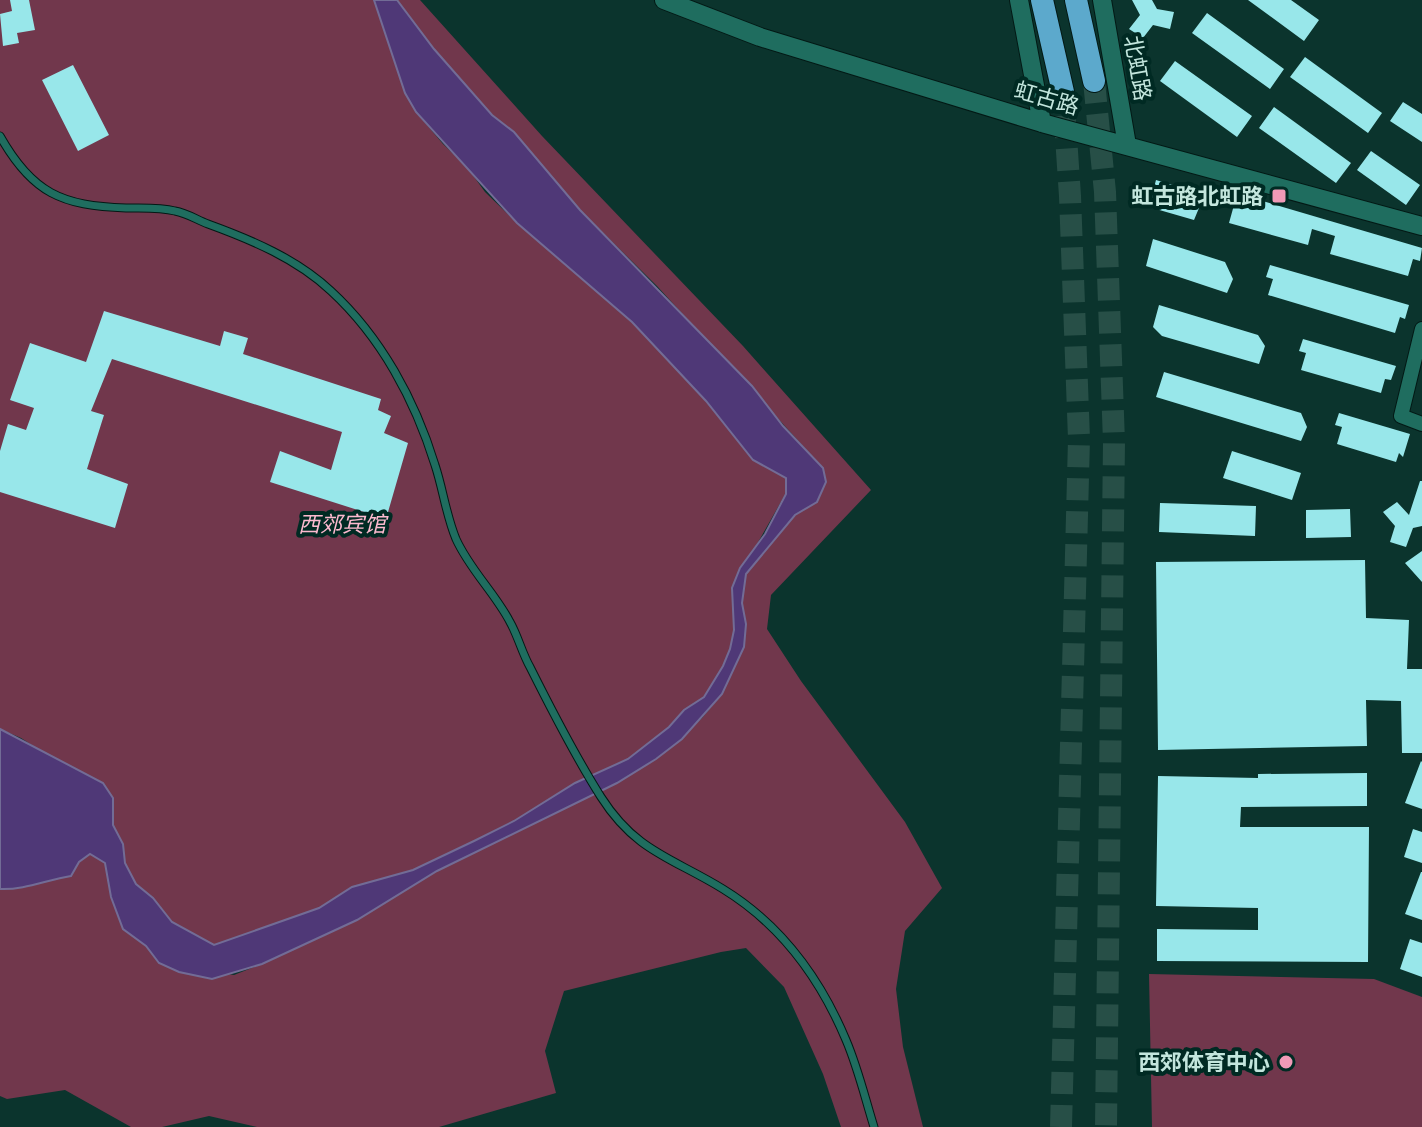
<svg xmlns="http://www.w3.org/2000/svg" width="1422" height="1127" viewBox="0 0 1422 1127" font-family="Merriweather,'Noto Sans SC',serif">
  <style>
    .green { fill: #71374c }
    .water { fill: #4f3877; stroke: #726c96; stroke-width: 2 }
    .building { fill: #98e7ea }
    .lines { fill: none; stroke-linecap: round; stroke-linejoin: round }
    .trunk-tunnel { stroke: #274f47; stroke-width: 22; stroke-dasharray: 22 11; stroke-linecap: butt }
    .service-casing { stroke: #031915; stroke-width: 9 }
    .minor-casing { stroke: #031915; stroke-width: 16 }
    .tertiary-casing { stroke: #031915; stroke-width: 20 }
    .trunk-casing { stroke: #031915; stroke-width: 24 }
    .service { stroke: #1f6d5f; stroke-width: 7 }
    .minor { stroke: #1f6d5f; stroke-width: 14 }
    .tertiary { stroke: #1f6d5f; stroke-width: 18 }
    .trunk { stroke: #5ca9cc; stroke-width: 22 }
    .poi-dot { fill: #f09ab7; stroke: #002a23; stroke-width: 3 }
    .labels { text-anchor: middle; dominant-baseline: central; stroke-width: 8; stroke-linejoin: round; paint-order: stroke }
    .street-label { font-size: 22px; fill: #c3e6dd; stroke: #002a23 }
    .poi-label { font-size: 22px; font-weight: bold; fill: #c3e6dd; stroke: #002a23; text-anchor: end }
    .park-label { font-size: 22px; font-style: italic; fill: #fcbacf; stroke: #002a23 }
  </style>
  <rect width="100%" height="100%" fill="#0b342d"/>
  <path class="green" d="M0 0H374L416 112 443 144 467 167 485 192 517 223 632 322 706 401 753 459 787 478 786 493 732 588 734 630 730 649 723 666 704 697 684 710 669 727 628 759 575 783 514 821 474 841 413 870 352 887 319 908 213 946 172 923 153 898 136 884 125 863 123 844 113 825V798L21 738 0 729Z
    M397 0H420L542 136 743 346 871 490 771 595 767 629 801 681 905 822 942 888 905 931 896 989 903 1047 923 1127H841L823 1074 784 987 746 948 721 952 564 991 545 1051 556 1093 439 1127H257L209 1116 162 1127H131L65 1090 7 1099 0 1096V889C25 890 46 880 71 876L79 862 90 854 105 863 123 929 146 946 159 963 234 975 262 964 357 920 437 871 617 783 656 759 702 718 722 694 746 624 742 603 746 574 795 515 817 502 823 468 657 286 580 210 514 132 492 115 434 49Z
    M1149 974 1374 979 1422 997V1127H1152Z"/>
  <path class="water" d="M374 0H397L434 49 492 115 514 132 580 210 752 386 783 426 823 468 826 482 817 502 795 515 746 574 742 603 746 624 744 647 722 694 682 739 656 759 617 783 437 871 357 920 262 964 212 979 179 972 159 963 146 946 123 929 111 897 105 863 90 854 79 862 71 876C46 880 25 890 0 889V729L103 783 113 798V825L123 844 125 863 136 884 153 898 172 922 214 945 319 908 352 887 413 870 474 841 514 821 575 783 628 759 669 727 684 710 704 697 723 666 730 649 734 630 732 588 740 568 765 534 786 494V478L753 460 706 401 632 322 517 223 416 112 405 93Z"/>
  <path class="building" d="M10 0H29L35 30 17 33 19 43 3 46 0 14 12 11Z
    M1132 0H1152L1157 9 1174 12 1170 29 1153 25 1143 38 1129 29 1140 15Z
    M1248 0H1291L1319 20 1304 41Z
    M1207 13 1284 69 1270 89 1192 33Z
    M1305 57 1382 113 1368 133 1290 77Z
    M1175 61 1252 116 1237 137 1160 81Z
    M73 65 109 135 78 151 42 80Z
    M1403 102 1422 114V142L1390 121Z
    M1274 107 1351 163 1336 183 1259 128Z
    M1371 151 1420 185 1406 205 1357 170Z
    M1156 180 1191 191 1199 208 1194 220 1149 207Z
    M1232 192 1422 248 1420 261 1413 259 1408 276 1330 254 1335 236 1312 229 1308 245 1229 223 1234 205 1228 203Z
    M1153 239 1225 262 1233 279 1227 293 1146 266Z
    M1270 265 1409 305 1405 319 1400 317 1395 333 1268 295 1273 279 1266 277Z
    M1159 305 1258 335 1265 346 1259 364 1162 336 1153 327Z
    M104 311 220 346 224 331 248 338 243 354 381 399 378 410 391 416 384 433 408 443 386 519 270 482 280 451 331 470 342 432 112 359 91 411 104 415 87 469 128 484 115 528 0 492V451L8 424 26 430 34 408 10 400 30 343 86 362Z
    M1303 339 1396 366 1391 380 1385 379 1381 393 1301 370 1306 353 1299 351Z
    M1164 372 1301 413 1307 427 1301 441 1156 397Z
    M1339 413 1410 434 1403 457 1399 453 1396 462 1337 444 1342 427 1335 425Z
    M1232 451 1301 473 1292 500 1223 478Z
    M1420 481H1422V526L1413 528 1406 547 1390 542 1395 526 1383 512 1397 502 1409 515Z
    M1160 503 1256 506 1255 536 1159 532Z
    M1350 509 1351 537 1306 538V510Z
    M1422 551V582L1405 563Z
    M1365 560 1366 618 1409 620 1407 669H1422V753H1402L1401 701 1366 700 1367 746 1158 750 1156 562Z
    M1421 761 1422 762V809L1405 803Z
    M1367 773V806L1241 807 1240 827H1369L1368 962 1157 961V929L1258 930V908L1156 906 1158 776 1258 778V774Z
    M1413 829 1422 832V863L1404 857Z
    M1421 872H1422V920L1405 914Z
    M1410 939 1422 943V977L1400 969Z"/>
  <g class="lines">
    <path class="trunk-tunnel" d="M1094 81 1105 192 1114 442 1106 1127
      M1061 1127 1079 439 1070 196 1063 92"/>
    <g class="service-casing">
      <path id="service" d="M0 136C32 193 62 206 126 208 142 208 160 207 175 211 187 213 197 220 208 224 252 240 297 259 331 291 381 337 415 400 435 465 443 489 446 515 456 539 470 570 495 593 510 622 518 636 522 653 530 667 552 711 575 756 601 797 636 852 673 858 723 889 780 924 820 978 846 1040 858 1068 865 1098 874 1127"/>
    </g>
    <g class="minor-casing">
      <path id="minor" d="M1422 329 1401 416 1422 424"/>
    </g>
    <g class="tertiary-casing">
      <path id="tertiary" d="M664 0 760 37 1042 123 1422 226
        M1019 0 1042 123
        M1102 0 1127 145"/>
    </g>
    <g class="trunk-casing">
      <path id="trunk" d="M1042 0 1063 92
        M1076 0 1094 81"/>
    </g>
    <use href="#service" class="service"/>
    <use href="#minor" class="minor"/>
    <use href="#tertiary" class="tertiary"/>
    <use href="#trunk" class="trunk"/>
  </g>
  <g class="poi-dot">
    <rect x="1271" y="188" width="16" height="16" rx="4"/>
    <circle cx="1286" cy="1062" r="8"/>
  </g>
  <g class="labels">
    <g class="street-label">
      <text transform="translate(1138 68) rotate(80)">北虹路</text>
      <text transform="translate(1047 98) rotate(16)">虹古路</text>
    </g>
    <g class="poi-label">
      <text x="1263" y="196">虹古路北虹路</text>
      <text x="1270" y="1062">西郊体育中心</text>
    </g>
    <g class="park-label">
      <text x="342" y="524">西郊宾馆</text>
    </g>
  </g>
</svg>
